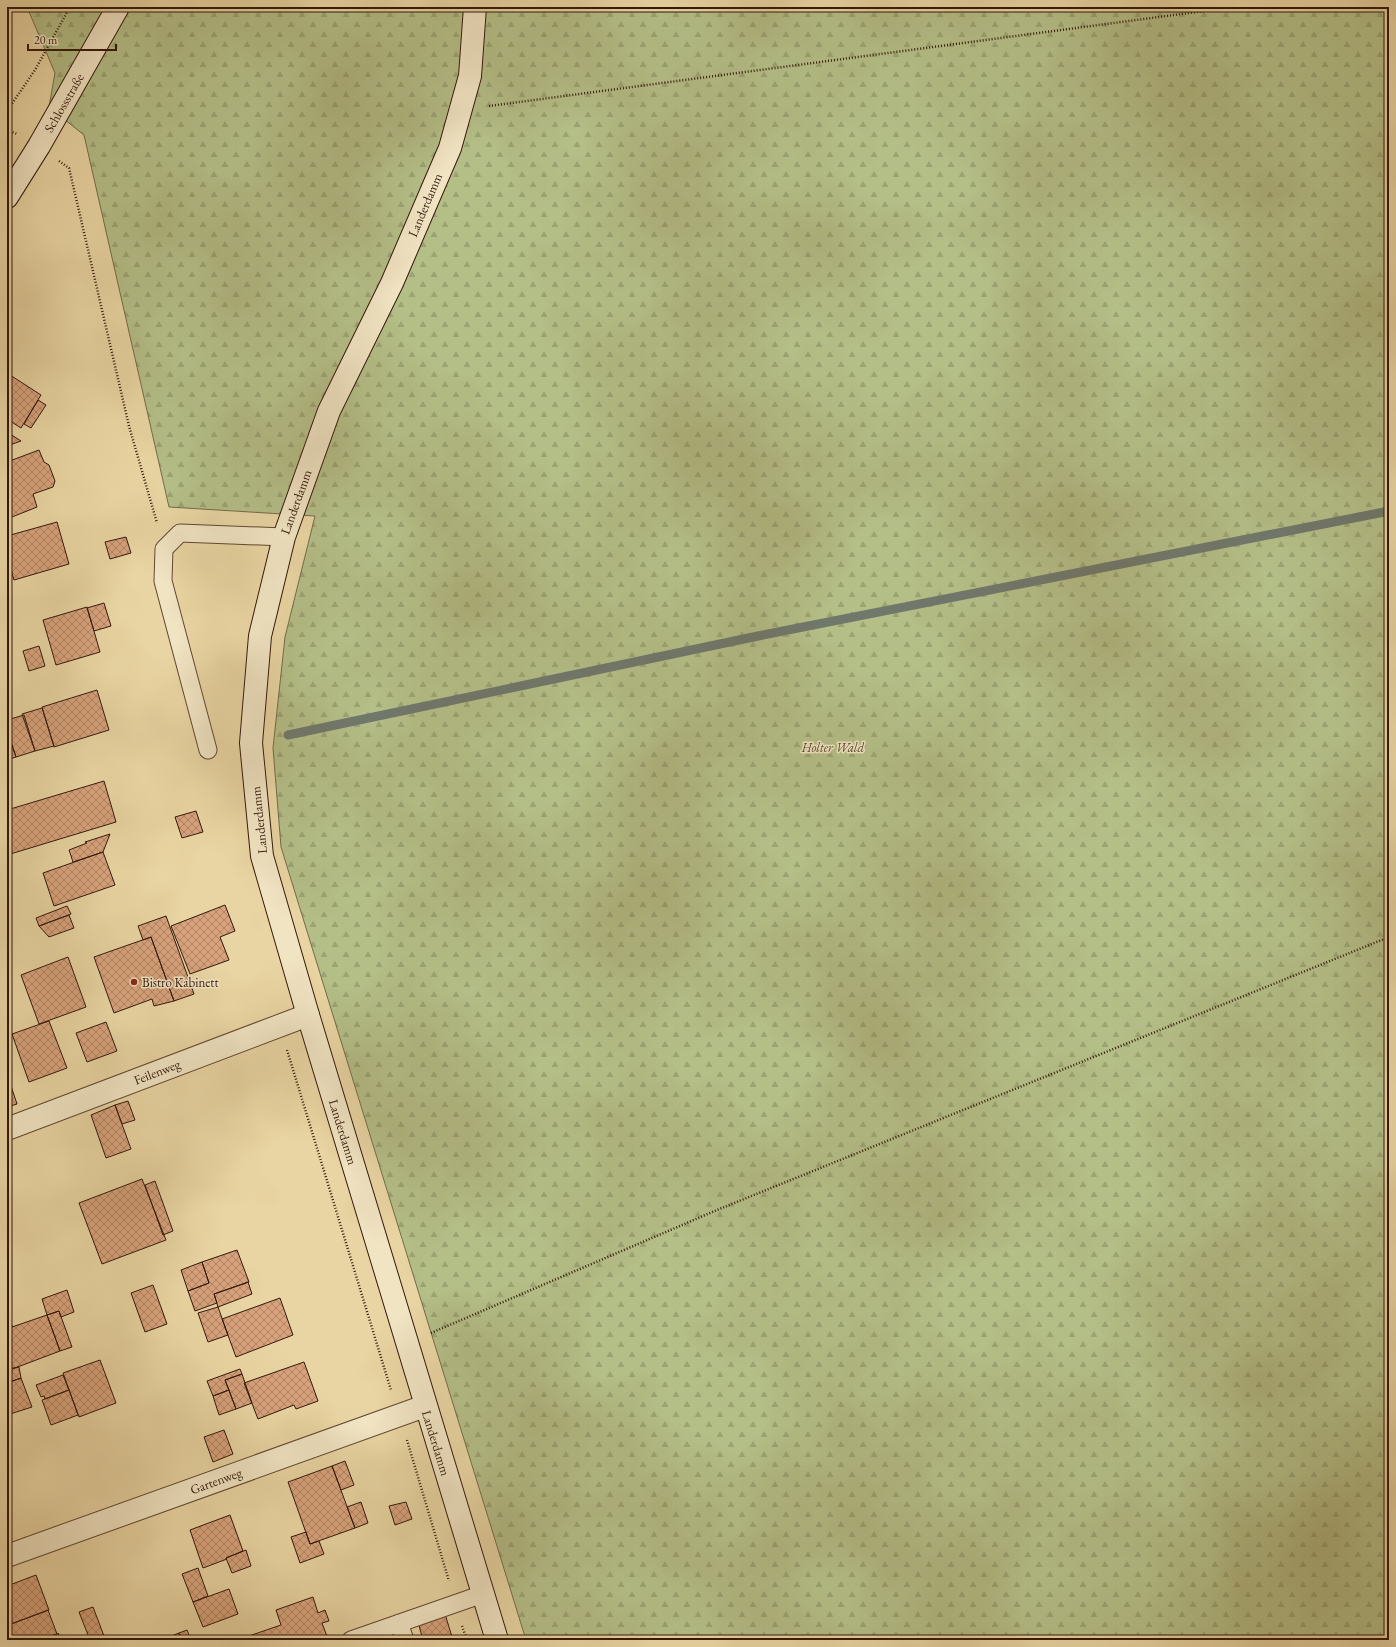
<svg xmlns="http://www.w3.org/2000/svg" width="1396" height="1647" viewBox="0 0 1396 1647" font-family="'EB Garamond',serif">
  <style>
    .forest { fill: url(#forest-firs); stroke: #746b49 }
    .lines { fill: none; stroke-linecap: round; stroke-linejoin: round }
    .stream { stroke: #70786c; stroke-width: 9 }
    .building { fill: url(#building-cross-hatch); stroke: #33180b }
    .service-casing { stroke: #604731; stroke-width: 19 }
    .minor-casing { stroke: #604731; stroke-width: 24 }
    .secondary-casing { stroke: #33180b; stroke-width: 24 }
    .path { stroke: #33180b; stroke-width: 2.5; stroke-dasharray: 1 2; stroke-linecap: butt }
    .service { stroke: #f1e4c3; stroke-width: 17 }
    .minor { stroke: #f1e4c3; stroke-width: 22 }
    .secondary { stroke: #f1e4c3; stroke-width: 22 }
    .poi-dot { fill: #8f2418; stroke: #f1e4c3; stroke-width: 1.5 }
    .labels { text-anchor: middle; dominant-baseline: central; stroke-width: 3; stroke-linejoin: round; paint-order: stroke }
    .street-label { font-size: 13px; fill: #33180b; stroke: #f1e4c3 }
    .park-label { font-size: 13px; font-style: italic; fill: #5a4a30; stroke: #f1e4c3 }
    .poi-label { font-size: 13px; fill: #33180b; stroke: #f1e4c3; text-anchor: start }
  </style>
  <defs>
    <pattern id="forest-firs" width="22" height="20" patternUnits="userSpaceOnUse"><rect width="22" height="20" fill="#b4be87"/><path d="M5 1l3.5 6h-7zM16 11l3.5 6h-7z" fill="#9ba373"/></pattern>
    <pattern id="building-cross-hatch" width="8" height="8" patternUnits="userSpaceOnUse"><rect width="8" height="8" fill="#d8a37c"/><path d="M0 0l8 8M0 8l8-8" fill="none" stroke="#b08464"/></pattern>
  </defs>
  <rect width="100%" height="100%" fill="#e9d5a3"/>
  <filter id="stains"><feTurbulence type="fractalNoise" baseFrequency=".005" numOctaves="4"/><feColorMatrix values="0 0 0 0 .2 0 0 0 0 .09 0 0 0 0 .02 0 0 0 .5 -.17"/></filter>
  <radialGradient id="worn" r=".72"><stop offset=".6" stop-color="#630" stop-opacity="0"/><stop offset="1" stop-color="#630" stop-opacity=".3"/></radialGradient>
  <path class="forest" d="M27 7H1389V1640H526L281 847 273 748 285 637 315 516 169 507 84 135 49 107 55 73Z"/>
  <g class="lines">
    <path class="stream" d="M288 735 758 636 1389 511"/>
  </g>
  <path class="building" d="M7 373 41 395 21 428 7 419Z
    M38 400 46 405 31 428 24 424Z
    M7 432 21 441 7 446Z
    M39 450 44 462 49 465 55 481 53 487 33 494 37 507 7 519V504L12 502 7 489V462Z
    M57 522 69 564 14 580 7 556V536Z
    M126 537 131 553 110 559 105 542Z
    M7 599 11 613 7 614Z
    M104 603 111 626 94 631 87 608Z
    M87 607 100 652 56 665 43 620Z
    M39 646 45 666 29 671 23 651Z
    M97 690 109 730 54 747 42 707Z
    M42 708 54 746 35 751 22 714Z
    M24 715 35 751 16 757 7 729V720Z
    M7 732 16 757 7 760Z
    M104 781 116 822 7 855V810Z
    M196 811 203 832 182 838 175 817Z
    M110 834 103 852 73 862 69 850 87 843 85 842Z
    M103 852 115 885 54 906 43 873Z
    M225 905 235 931 220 937 229 960 190 974 171 926Z
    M67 906 71 914 39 926 36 918Z
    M69 915 74 928 49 937 39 926Z
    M166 916 194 994 174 1001 151 937 143 940 138 926Z
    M151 937 174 1001 154 1006 152 999 114 1013 94 957Z
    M68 957 86 1007 39 1024 21 975Z
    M7 1021 12 1034 7 1036Z
    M49 1021 67 1068 29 1082 12 1034Z
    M106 1022 117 1051 87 1062 76 1033Z
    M7 1074 17 1104 7 1107Z
    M128 1101 135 1120 122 1124 115 1105Z
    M115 1105 131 1149 106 1158 91 1115Z
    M142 1179 166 1240 102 1264 79 1203Z
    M155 1181 173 1231 163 1235 145 1185Z
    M237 1250 249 1282 214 1294 217 1303 195 1311 188 1291 209 1283 202 1262Z
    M202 1262 209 1283 188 1291 181 1270Z
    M248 1282 252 1294 218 1307 214 1294Z
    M153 1285 167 1324 145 1332 131 1293Z
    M67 1290 74 1312 61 1317 59 1311 47 1315 42 1299Z
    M280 1298 293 1335 236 1357 222 1319Z
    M218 1307 228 1335 208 1342 198 1313Z
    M59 1311 72 1347 60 1351 47 1315Z
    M47 1315 60 1351 7 1371V1327L12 1325V1327Z
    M100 1360 116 1403 79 1417 63 1373Z
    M304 1362 318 1401 296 1409 294 1405 258 1419 244 1383Z
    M19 1367 21 1378 7 1383V1369Z
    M240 1369 242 1374 225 1380 229 1390 213 1396 207 1381Z
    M242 1374 252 1403 236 1409 225 1380Z
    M63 1375 69 1390 45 1399 44 1396 41 1397 36 1385Z
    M21 1378 32 1407 7 1415V1383Z
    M69 1390 78 1415 51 1425 42 1400Z
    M229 1390 236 1409 219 1415 213 1396Z
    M224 1430 233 1454 213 1462 204 1437Z
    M345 1461 354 1485 341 1490 332 1466Z
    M332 1466 355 1528 310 1544 288 1482Z
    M361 1502 368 1523 355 1528 347 1507Z
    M406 1502 412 1519 395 1525 389 1506Z
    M230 1515 243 1551 226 1558 227 1559 203 1568 190 1530Z
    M306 1532 310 1544 319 1541 324 1554 300 1563 291 1537Z
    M246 1550 251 1566 232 1573 226 1558Z
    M198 1568 208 1596 193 1602 182 1574Z
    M36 1575 49 1610 11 1624 7 1612V1586Z
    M229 1589 238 1614 203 1627 193 1602Z
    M313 1597 318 1613 325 1610 329 1621 322 1623 328 1639 324 1640H244L243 1638 281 1625 276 1610Z
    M93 1607 104 1636 90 1640 79 1612Z
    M48 1610 57 1634 40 1640H7V1623L11 1622V1624Z
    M445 1614 453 1640H423L418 1622Z
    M187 1630 191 1640H182L179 1633Z
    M58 1633 61 1640H40L57 1634Z
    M179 1633 182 1640H161Z"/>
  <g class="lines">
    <g class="service-casing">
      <path id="service" d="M208 750 163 581 164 549 180 533 284 537
        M399 1623 405 1640
        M351 1640 483 1594"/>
    </g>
    <g class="minor-casing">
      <path id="minor" d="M7 1129 308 1015
        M7 1556 425 1406"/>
    </g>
    <g class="secondary-casing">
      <path id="secondary" d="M475 7 470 76 450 148 392 283 329 411 284 537 260 636 251 743 262 856 308 1015 497 1640
        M7 197 39 146 118 7"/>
    </g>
    <path class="path" d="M489 106 1234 7
      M7 111 35 70 70 7
      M7 130 17 134
      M59 161 69 168 129 426 157 523
      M287 1050 391 1390
      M431 1333 717 1210 1389 937
      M407 1440 449 1581
      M462 1626 467 1640"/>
    <use href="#service" class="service"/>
    <use href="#minor" class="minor"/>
    <use href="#secondary" class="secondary"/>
  </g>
  <circle class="poi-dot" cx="134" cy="982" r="4"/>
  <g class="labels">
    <g class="street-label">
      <text transform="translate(64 103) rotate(-60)">Schlossstraße</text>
      <text transform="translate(425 205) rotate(-67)">Landerdamm</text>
      <text transform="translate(296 502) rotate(-70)">Landerdamm</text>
      <text transform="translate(259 820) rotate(-96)">Landerdamm</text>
      <text transform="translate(157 1072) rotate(-21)">Feilenweg</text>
      <text transform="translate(343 1132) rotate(73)">Landerdamm</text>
      <text transform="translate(436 1443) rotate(73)">Landerdamm</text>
      <text transform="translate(216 1481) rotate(-20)">Gartenweg</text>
    </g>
    <g class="park-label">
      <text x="833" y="747">Holter Wald</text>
    </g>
    <g class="poi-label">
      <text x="142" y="982">Bistro Kabinett</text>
    </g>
  </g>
  <rect width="1396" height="1647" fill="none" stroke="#e9d5a3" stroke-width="24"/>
  <rect x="8" y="8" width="1380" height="1631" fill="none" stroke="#33180b" stroke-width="2"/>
  <rect x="12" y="12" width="1372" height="1623" fill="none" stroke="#33180b"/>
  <path d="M28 44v6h88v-6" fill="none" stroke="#33180b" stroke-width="2"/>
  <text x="34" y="44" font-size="12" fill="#33180b" stroke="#f1e4c3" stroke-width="3" paint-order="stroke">20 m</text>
  <rect width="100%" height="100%" filter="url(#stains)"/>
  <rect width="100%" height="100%" fill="url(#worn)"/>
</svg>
